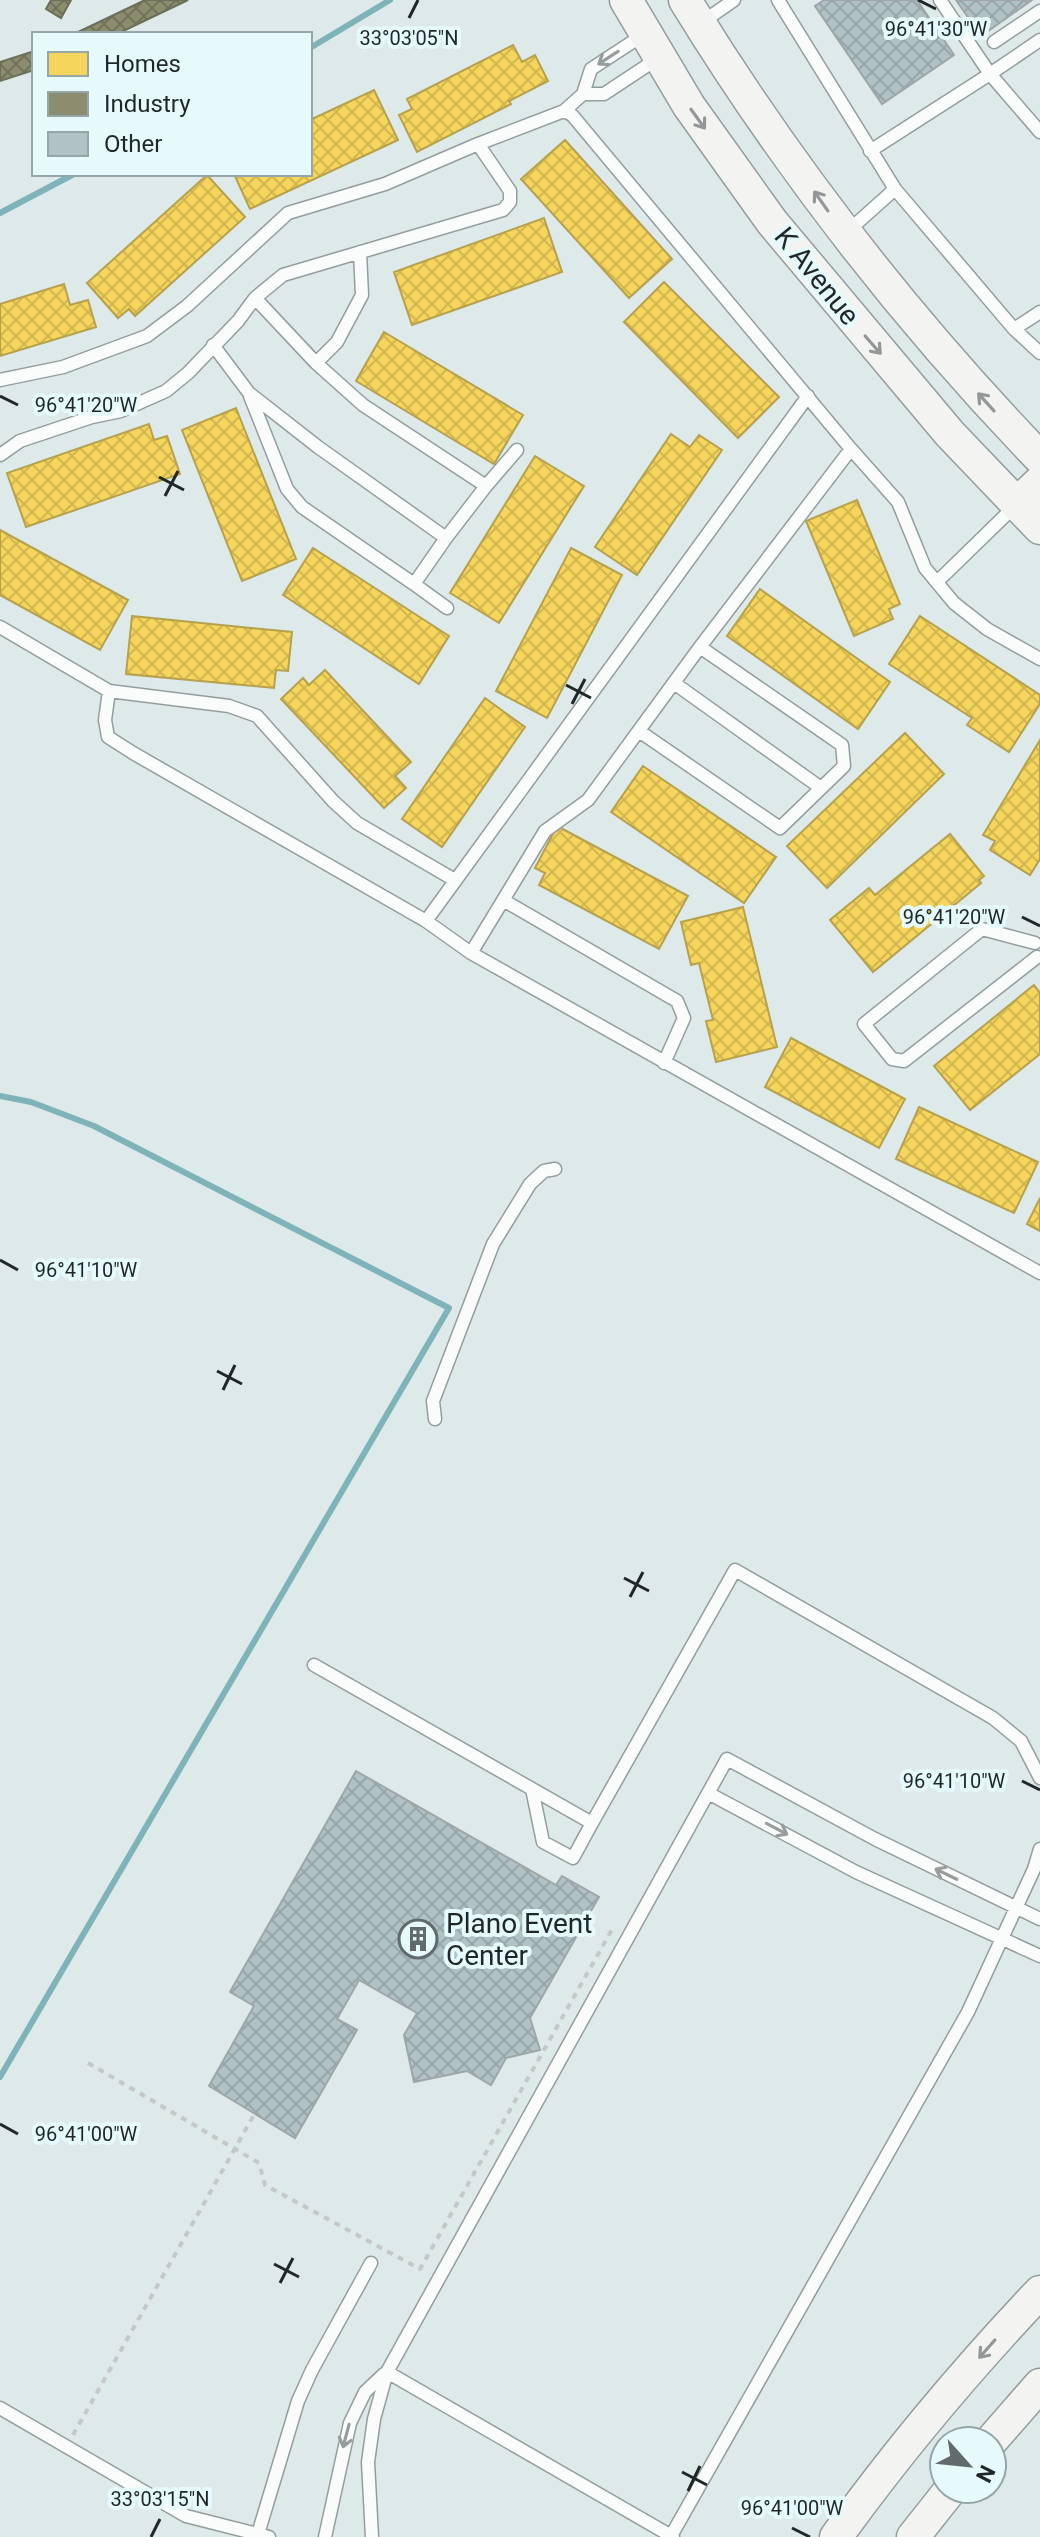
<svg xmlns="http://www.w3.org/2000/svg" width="1040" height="2537" viewBox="0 0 1040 2537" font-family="Roboto,sans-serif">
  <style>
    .homes { fill: url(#homes-cross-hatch); stroke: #b6a14c; stroke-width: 2 }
    .industry { fill: url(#industry-cross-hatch); stroke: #6b6e59; stroke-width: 2 }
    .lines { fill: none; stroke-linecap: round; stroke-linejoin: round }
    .stream { stroke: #7eb4b9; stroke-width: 6 }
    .building { fill: url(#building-cross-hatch); stroke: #9ea6a7; stroke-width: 2 }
    .lane-casing { stroke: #949d9d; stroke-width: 15 }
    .secondary-casing { stroke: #949d9d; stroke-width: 35 }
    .path { stroke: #c4c8c8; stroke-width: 4; stroke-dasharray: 6 6; stroke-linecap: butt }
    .lane { stroke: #fafcfc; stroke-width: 12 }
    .secondary { stroke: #f3f3f1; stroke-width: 32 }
    .oneway { stroke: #979c9d }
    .oneway2 { stroke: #949797 }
    .ticks { fill: none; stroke: #1f2728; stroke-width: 3 }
    .labels { text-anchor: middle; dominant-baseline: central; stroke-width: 8; stroke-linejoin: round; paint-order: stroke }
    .street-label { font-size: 28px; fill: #1f2728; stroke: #e6fafc }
    .poi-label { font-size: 28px; fill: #1f2728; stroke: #e6fafc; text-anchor: start }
    .ticks-label { font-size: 20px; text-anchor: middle; fill: #1f2728; stroke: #e6fafc; stroke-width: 8; stroke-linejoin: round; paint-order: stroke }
  </style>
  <defs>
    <pattern id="homes-cross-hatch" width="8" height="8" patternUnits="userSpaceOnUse" patternTransform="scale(2)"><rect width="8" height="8" fill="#f6d55c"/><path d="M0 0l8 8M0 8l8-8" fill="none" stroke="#d2b750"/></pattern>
    <pattern id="industry-cross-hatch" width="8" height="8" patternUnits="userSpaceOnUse" patternTransform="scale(2)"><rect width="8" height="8" fill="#8c8c6e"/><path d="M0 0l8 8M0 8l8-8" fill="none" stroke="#72725a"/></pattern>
    <pattern id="building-cross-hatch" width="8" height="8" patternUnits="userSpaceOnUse" patternTransform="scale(2)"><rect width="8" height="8" fill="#b0c2c5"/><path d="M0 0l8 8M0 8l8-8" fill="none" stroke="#97a7a9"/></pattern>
  </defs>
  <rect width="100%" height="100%" fill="#dee9ea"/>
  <path class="homes" d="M513 45 522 62 535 55 548 81 509 101 511 104 417 152 399 115 412 109 407 99Z
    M374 90 398 140 250 209 234 174H310V120Z
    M565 140 672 259 629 298 521 179Z
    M207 175 245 217 135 316 129 309 118 318 87 283Z
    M544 218 562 272 412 325 394 272Z
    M664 282 779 397 738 438 624 322Z
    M64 284 70 305 88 300 96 327 0 356V304Z
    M384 332 523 415 494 464 356 381Z
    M236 408 296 559 242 581 182 430Z
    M149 424 154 440 167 436 180 474 26 527 7 473Z
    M671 434 690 447 699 435 722 450 637 575 595 547Z
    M535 456 584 486 499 623 450 593Z
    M857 500 900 604 889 609 893 619 854 636 806 521Z
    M0 530 128 600 100 650 0 595Z
    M313 548 449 636 419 684 283 595Z
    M571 548 622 575 547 718 496 691Z
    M760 589 890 682 858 729 727 636Z
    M132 616 292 632 288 671 276 670 274 688 126 674Z
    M920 616 1040 695V704L1009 752 967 725 972 718 889 664Z
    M325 670 411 762 395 776 406 788 384 808 281 699 303 678 309 685Z
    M485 698 525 727 442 847 402 819Z
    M905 733 944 774 827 888 787 846Z
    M1040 740V859L1030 875 990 850 995 841 983 835Z
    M643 766 776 857 744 903 611 812Z
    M557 826 688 896 659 949 539 885 545 873 535 868Z
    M950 834 984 876 979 880 981 883 873 972 830 920 869 888 875 895Z
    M743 907 777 1047 716 1062 706 1021 713 1020 699 963 691 965 681 922Z
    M1034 985 1040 993V1054L970 1110 934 1066Z
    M791 1038 905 1099 879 1148 765 1087Z
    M919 1107 1038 1162 1014 1213 896 1159Z
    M1040 1198V1231L1027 1224Z"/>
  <path class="industry" d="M51 0H71L61 18 46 9Z
    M145 0H188L117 34H74Z
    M34 51V70L0 81V62Z"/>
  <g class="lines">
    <path class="stream" d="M310 48 390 0
      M0 213 74 174
      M0 1096 31 1102 94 1126 449 1308 0 2077"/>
  </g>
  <path class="building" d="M824 0H917L954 55 882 104 815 6Z
    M956 0H1032L981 36Z
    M356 1771 556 1885 562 1876 599 1897 530 2018 540 2050 506 2058 491 2085 467 2071 414 2082 404 2035 417 2013 359 1980 337 2019 357 2030 295 2138 209 2086 254 2006 230 1992Z"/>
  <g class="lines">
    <g class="lane-casing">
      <path id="lane" d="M778 0 895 189 847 232
        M701 23 734 0
        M1040 40 990 74 1040 132
        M994 42 1040 11
        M583 94H604L660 57
        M564 111 583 94 591 69 643 35
        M870 151 990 74 940 0
        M895 189 1014 329 1040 312
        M1014 329 1040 353
        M213 345 249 393 318 447 446 538 486 486 363 405 316 363 255 298
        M316 363 337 342 362 295 360 252
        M0 380 63 367 147 336 187 306 288 213 385 184 478 144 564 111 572 115 851 449 898 502 925 568 954 603 987 629 1040 659
        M250 396 287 489 302 507 414 584 446 538
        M0 455 20 441 92 417 121 411 166 391 188 373 238 321 255 298 283 275 503 210 510 202V191L478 144
        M486 486 517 450
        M938 581 1017 504
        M414 584 447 608
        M0 627 109 691 229 706 257 716 333 801 357 823 453 879
        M674 683 821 788
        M109 691 105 720 108 737 133 753 426 921 471 953 1040 1273
        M639 731 780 828 844 766 842 745 700 647
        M503 900 677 1001 684 1018 664 1063
        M426 921 808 396
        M1035 943 982 929 864 1024 892 1059 904 1061 1037 957
        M471 953 545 831 588 800 700 647 851 449
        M435 1419 433 1401 493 1244 530 1184 544 1171 555 1169
        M314 1665 592 1823 735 1570 993 1718 1021 1741 1040 1778
        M532 1789 543 1842 573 1858 592 1823
        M708 1793 856 1872 1040 1956
        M387 2372 673 2537
        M0 2408 186 2516 269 2537
        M258 2534 298 2401 312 2370 371 2263
        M671 2536 968 2012 1034 1869 1040 1849
        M325 2537 350 2423 365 2392 384 2374
        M372 2537 368 2462 374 2419 387 2372 727 1759 875 1839 1040 1919"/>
    </g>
    <g class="secondary-casing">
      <path id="secondary" d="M626 0 689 106 772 222 950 434 1040 528
        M685 0C787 166 905 318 1040 458
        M1017 504 1040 482
        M991 2441 1040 2385
        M836 2537C898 2451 967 2369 1040 2292
        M913 2537 951 2489"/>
    </g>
    <path class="path" d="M88 2063 259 2163 265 2185 420 2269 614 1926
      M73 2435 255 2113"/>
    <use href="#lane" class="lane"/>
    <use href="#secondary" class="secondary"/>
  </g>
  <defs><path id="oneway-shaft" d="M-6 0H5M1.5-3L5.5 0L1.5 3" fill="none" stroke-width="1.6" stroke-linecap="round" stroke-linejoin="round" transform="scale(2)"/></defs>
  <g class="oneway">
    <use href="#oneway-shaft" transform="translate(608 58) rotate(147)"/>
    <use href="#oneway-shaft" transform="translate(777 1829) rotate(28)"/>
    <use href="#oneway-shaft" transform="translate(946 1874) rotate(-154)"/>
    <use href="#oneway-shaft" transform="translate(346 2436) rotate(105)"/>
  </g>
  <g class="oneway2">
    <use href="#oneway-shaft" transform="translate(698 119) rotate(54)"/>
    <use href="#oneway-shaft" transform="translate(821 201) rotate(-125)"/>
    <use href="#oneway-shaft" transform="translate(873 345) rotate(49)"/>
    <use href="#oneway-shaft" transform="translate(986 402) rotate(-132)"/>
    <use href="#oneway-shaft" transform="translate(987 2349) rotate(131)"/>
  </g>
  <path class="ticks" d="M918 0 936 9M409 18 418 0M0 396 18 405M159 477 184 490M165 496 178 471M566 685 591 698M572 704 585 679M1022 917 1040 926M0 1260 18 1270M217 1371 242 1384M223 1390 235 1365M624 1578 649 1591M630 1597 643 1572M1022 1781 1040 1790M0 2124 18 2134M274 2264 299 2277M280 2283 293 2258M682 2472 707 2485M688 2491 700 2466M792 2528 810 2537M151 2537 160 2519"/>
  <defs>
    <g id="building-ring" transform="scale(2)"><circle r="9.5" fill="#e6fafc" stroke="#626b6c" stroke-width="1.5"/><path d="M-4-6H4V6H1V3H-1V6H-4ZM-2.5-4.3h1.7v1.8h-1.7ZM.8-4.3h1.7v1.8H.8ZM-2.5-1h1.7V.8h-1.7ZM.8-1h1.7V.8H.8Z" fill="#626b6c"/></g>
  </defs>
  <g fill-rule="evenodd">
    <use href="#building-ring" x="418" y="1939"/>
  </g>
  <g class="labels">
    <g class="street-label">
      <text transform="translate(817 276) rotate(51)">K Avenue</text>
    </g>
    <g class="poi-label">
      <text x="446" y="1923">Plano Event<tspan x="446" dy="32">Center</tspan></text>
    </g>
  </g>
  <g class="ticks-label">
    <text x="936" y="36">96°41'30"W</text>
    <text x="409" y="45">33°03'05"N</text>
    <text x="86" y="412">96°41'20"W</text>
    <text x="954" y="924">96°41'20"W</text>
    <text x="86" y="1277">96°41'10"W</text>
    <text x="954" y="1788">96°41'10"W</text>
    <text x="86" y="2141">96°41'00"W</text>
    <text x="160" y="2506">33°03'15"N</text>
    <text x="792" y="2515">96°41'00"W</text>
  </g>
  <rect x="32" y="32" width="280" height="144" fill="#e6fafc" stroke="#96a6a7" stroke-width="2"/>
  <rect x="48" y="52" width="40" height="24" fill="#f6d55c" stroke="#96a6a7" stroke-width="2"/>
  <text x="104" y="72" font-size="24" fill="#1f2728">Homes</text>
  <rect x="48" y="92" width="40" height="24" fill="#8c8c6e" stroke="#96a6a7" stroke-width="2"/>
  <text x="104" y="112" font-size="24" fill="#1f2728">Industry</text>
  <rect x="48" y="132" width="40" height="24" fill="#b0c2c5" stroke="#96a6a7" stroke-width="2"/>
  <text x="104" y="152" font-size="24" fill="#1f2728">Other</text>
  <g transform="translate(968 2465) rotate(117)"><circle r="38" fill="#e6fafc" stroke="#96a6a7" stroke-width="2"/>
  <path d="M0-6L14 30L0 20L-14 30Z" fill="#626b6c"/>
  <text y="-12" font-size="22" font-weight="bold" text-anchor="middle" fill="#1f2728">N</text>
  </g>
</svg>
